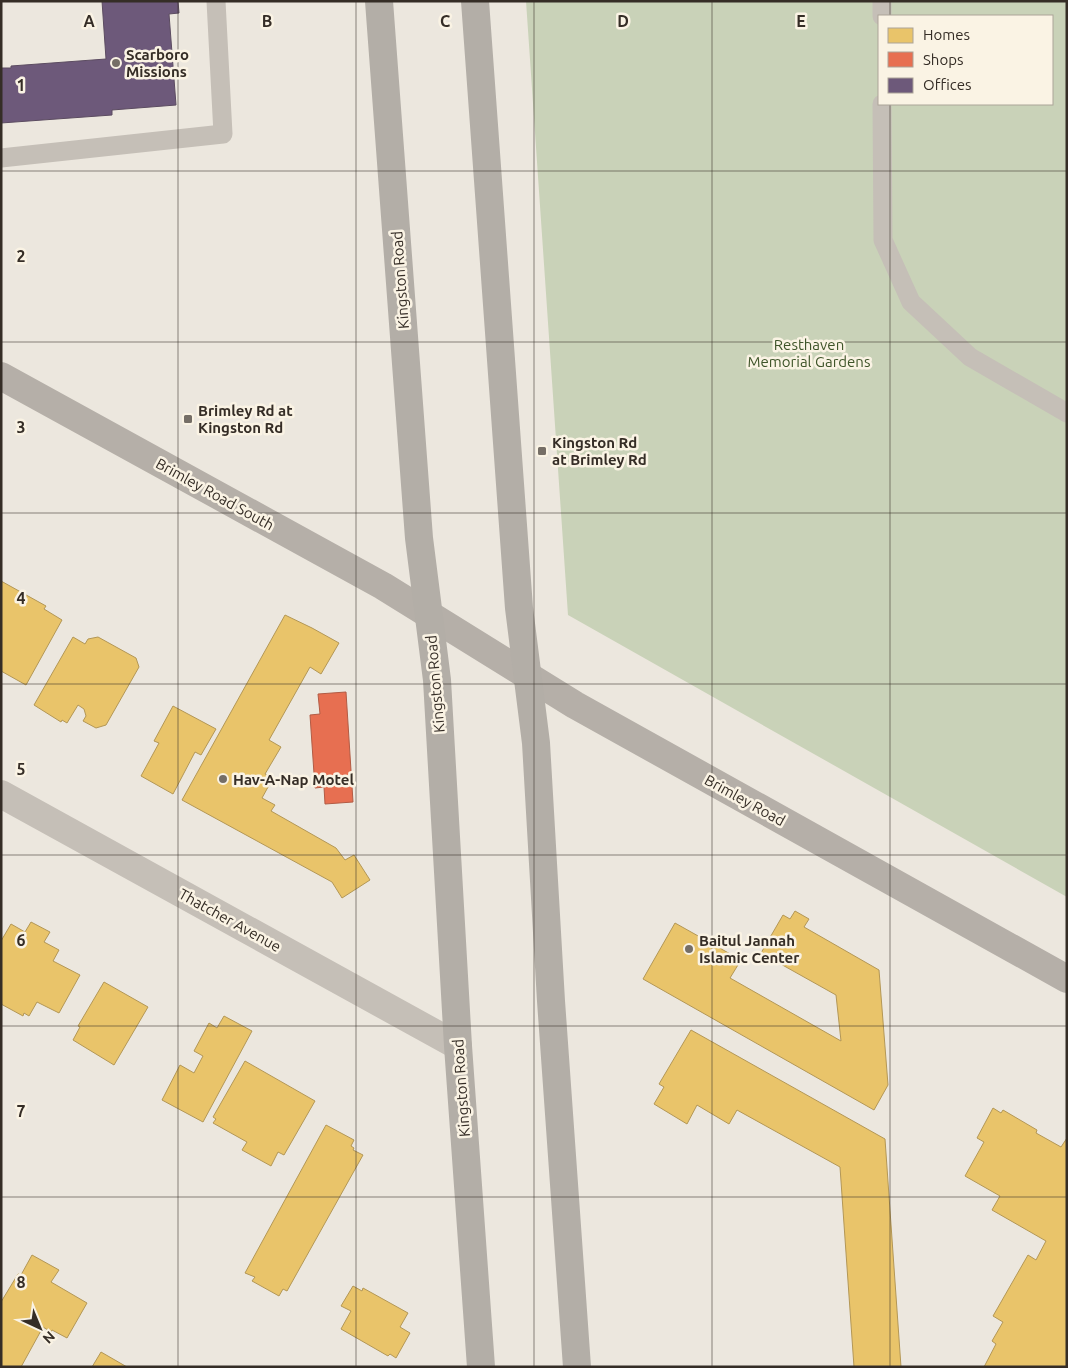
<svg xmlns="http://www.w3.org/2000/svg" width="1068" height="1368" viewBox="0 0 1068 1368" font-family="Ubuntu,sans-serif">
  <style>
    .green { fill: #c9d2b8; fill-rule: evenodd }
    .homes { fill: #e9c46a; stroke: #b39756 }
    .shops { fill: #e76f51; stroke: #b25b44 }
    .offices { fill: #6d597a; stroke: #5c4c61 }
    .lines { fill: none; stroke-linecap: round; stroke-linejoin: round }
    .lane { stroke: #c5bfb7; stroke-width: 19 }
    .street { stroke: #c5bfb7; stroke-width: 28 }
    .secondary { stroke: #b5afa8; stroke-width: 28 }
    .primary { stroke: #b3aea7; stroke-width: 28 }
    .grid { fill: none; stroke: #352d26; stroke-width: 1; stroke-opacity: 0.55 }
    .poi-dot { fill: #756e66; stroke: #faf3e4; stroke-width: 2 }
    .labels { text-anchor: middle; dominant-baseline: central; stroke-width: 5; stroke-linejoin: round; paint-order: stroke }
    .poi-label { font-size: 15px; font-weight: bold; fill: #352d26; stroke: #faf3e4; text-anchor: start }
    .street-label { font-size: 15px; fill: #352d26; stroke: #faf3e4 }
    .park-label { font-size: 15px; fill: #3e5429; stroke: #faf3e4 }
    .grid-label { font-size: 16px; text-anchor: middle; font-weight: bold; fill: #352d26; stroke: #faf3e4; stroke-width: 5; stroke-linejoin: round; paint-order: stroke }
  </style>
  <rect width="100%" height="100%" fill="#ece7de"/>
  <path class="green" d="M526 1H1067V897L568 615ZM879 16H1052V104H879Z"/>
  <path class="homes" d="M1 581 46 606 44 609 62 620 26 685 1 671Z
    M285 615 312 628 339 643 321 674 310 667 269 740 281 747 265 774 273 778 262 798 275 805 271 811 336 848 345 860 354 855 370 880 342 898 332 882 182 800Z
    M73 637 85 644 88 639 98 637 136 658 139 667 106 725 96 728 83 721 86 716 84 709 78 705 67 723 62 720 61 722 34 705Z
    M173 706 216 729 201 755 195 752 173 794 141 776 159 743 154 741Z
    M795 911 809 919 804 927 879 970 888 1085 874 1110 643 979 675 923 741 960 730 978 841 1041 836 995 761 953 783 915 790 919Z
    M31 922 50 932 44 942 59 950 53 961 80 975 59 1013 37 1002 29 1016 24 1013 23 1016 1 1004V941L11 924 25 932Z
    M104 982 148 1007 114 1065 73 1040 80 1027 78 1026Z
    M224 1016 252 1031 203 1122 162 1100 180 1065 194 1073 203 1056 194 1051 209 1023 217 1028Z
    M691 1030 885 1139 901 1367H854L840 1167 737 1110 729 1124 697 1105 687 1124 654 1104 664 1087 659 1084Z
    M245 1061 315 1101 284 1155 278 1152 271 1166 242 1150 247 1142 213 1123 216 1119 213 1117Z
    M993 1108 1001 1113 1003 1110 1037 1130 1036 1133 1061 1147 1067 1138V1367H984L996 1344 992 1341 1003 1322 993 1316 1028 1255 1036 1260 1046 1241 992 1210 1000 1196 965 1176 984 1142 977 1138Z
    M326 1125 354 1140 351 1146 354 1148 353 1150 363 1155 287 1291 283 1289 279 1296 252 1281 255 1277 245 1273Z
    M32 1255 59 1270 51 1282 87 1303 67 1338 52 1330 51 1332 43 1327 21 1367H1V1302L18 1274 21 1275Z
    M353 1286 362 1291 363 1288 408 1313 400 1327 410 1333 396 1358 390 1354 388 1356 341 1329 351 1311 341 1306Z
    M101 1352 127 1367H92Z"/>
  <path class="shops" d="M346 692 353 802 325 804 324 787 315 788 310 715 320 714 318 694Z"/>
  <path class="offices" d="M102 1H178L179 13 169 14 176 105 112 110V115L1 123V68H11V66L106 59Z"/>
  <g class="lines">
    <path class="lane" d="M882 1V16
      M882 104 883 240 911 302 970 357 1067 413
      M1 158 223 134 216 1"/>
    <path class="street" d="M1 794 458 1046"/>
    <path class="secondary" d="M1 376 383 586 575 705 1067 979"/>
    <path class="primary" d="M379 1 419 538 437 680 458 1046 481 1367
      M475 1 519 608 536 743 551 1001 577 1367"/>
  </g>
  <path class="grid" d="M178 1V1367M356 1V1367M534 1V1367M712 1V1367M890 1V16M890 104V1367M1 171H1067M1 342H1067M1 513H1067M1 684H1067M1 855H1067M1 1026H1067M1 1197H1067"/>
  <g class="poi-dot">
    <circle cx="116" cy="63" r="5"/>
    <rect x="183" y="414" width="10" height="10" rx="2.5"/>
    <rect x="537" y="446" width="10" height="10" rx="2.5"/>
    <circle cx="223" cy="779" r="5"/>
    <circle cx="689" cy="949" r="5"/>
  </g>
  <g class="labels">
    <g class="poi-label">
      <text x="126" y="54">Scarboro<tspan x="126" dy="17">Missions</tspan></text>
      <text x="198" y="410">Brimley Rd at<tspan x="198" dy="17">Kingston Rd</tspan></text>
      <text x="552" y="442">Kingston Rd<tspan x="552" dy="17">at Brimley Rd</tspan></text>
      <text x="233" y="779">Hav-A-Nap Motel</text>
      <text x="699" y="940">Baitul Jannah<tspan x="699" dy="17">Islamic Center</tspan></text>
    </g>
    <g class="street-label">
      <text transform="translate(400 280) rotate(-94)">Kingston Road</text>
      <text transform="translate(215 494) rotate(29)">Brimley Road South</text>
      <text transform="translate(435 684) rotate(-95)">Kingston Road</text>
      <text transform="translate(745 800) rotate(29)">Brimley Road</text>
      <text transform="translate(230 920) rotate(29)">Thatcher Avenue</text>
      <text transform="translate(461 1088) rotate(-94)">Kingston Road</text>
    </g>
    <g class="park-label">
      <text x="809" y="344">Resthaven<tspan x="809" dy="17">Memorial Gardens</tspan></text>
    </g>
  </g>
  <g class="grid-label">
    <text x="89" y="27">A</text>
    <text x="267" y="27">B</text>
    <text x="445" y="27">C</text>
    <text x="623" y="27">D</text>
    <text x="801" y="27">E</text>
    <text x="21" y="91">1</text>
    <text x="21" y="262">2</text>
    <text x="21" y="433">3</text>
    <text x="21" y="604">4</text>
    <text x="21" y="775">5</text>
    <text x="21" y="946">6</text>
    <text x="21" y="1117">7</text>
    <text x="21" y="1288">8</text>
  </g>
  <rect width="1068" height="1368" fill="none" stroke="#352d26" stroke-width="5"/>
  <rect x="878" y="15" width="175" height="90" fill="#faf3e4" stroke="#aba498"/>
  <rect x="888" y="28" width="25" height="15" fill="#e9c46a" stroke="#aba498"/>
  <text x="923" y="40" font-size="15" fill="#352d26">Homes</text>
  <rect x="888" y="52" width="25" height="15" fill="#e76f51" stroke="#aba498"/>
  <text x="923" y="65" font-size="15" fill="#352d26">Shops</text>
  <rect x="888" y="78" width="25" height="15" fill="#6d597a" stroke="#aba498"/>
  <text x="923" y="90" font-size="15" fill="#352d26">Offices</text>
  <g transform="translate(40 1328) rotate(136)" stroke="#faf3e4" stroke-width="4" paint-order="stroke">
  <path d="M0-4L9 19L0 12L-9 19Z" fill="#352d26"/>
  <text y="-8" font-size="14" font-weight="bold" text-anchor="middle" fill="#352d26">N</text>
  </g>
</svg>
